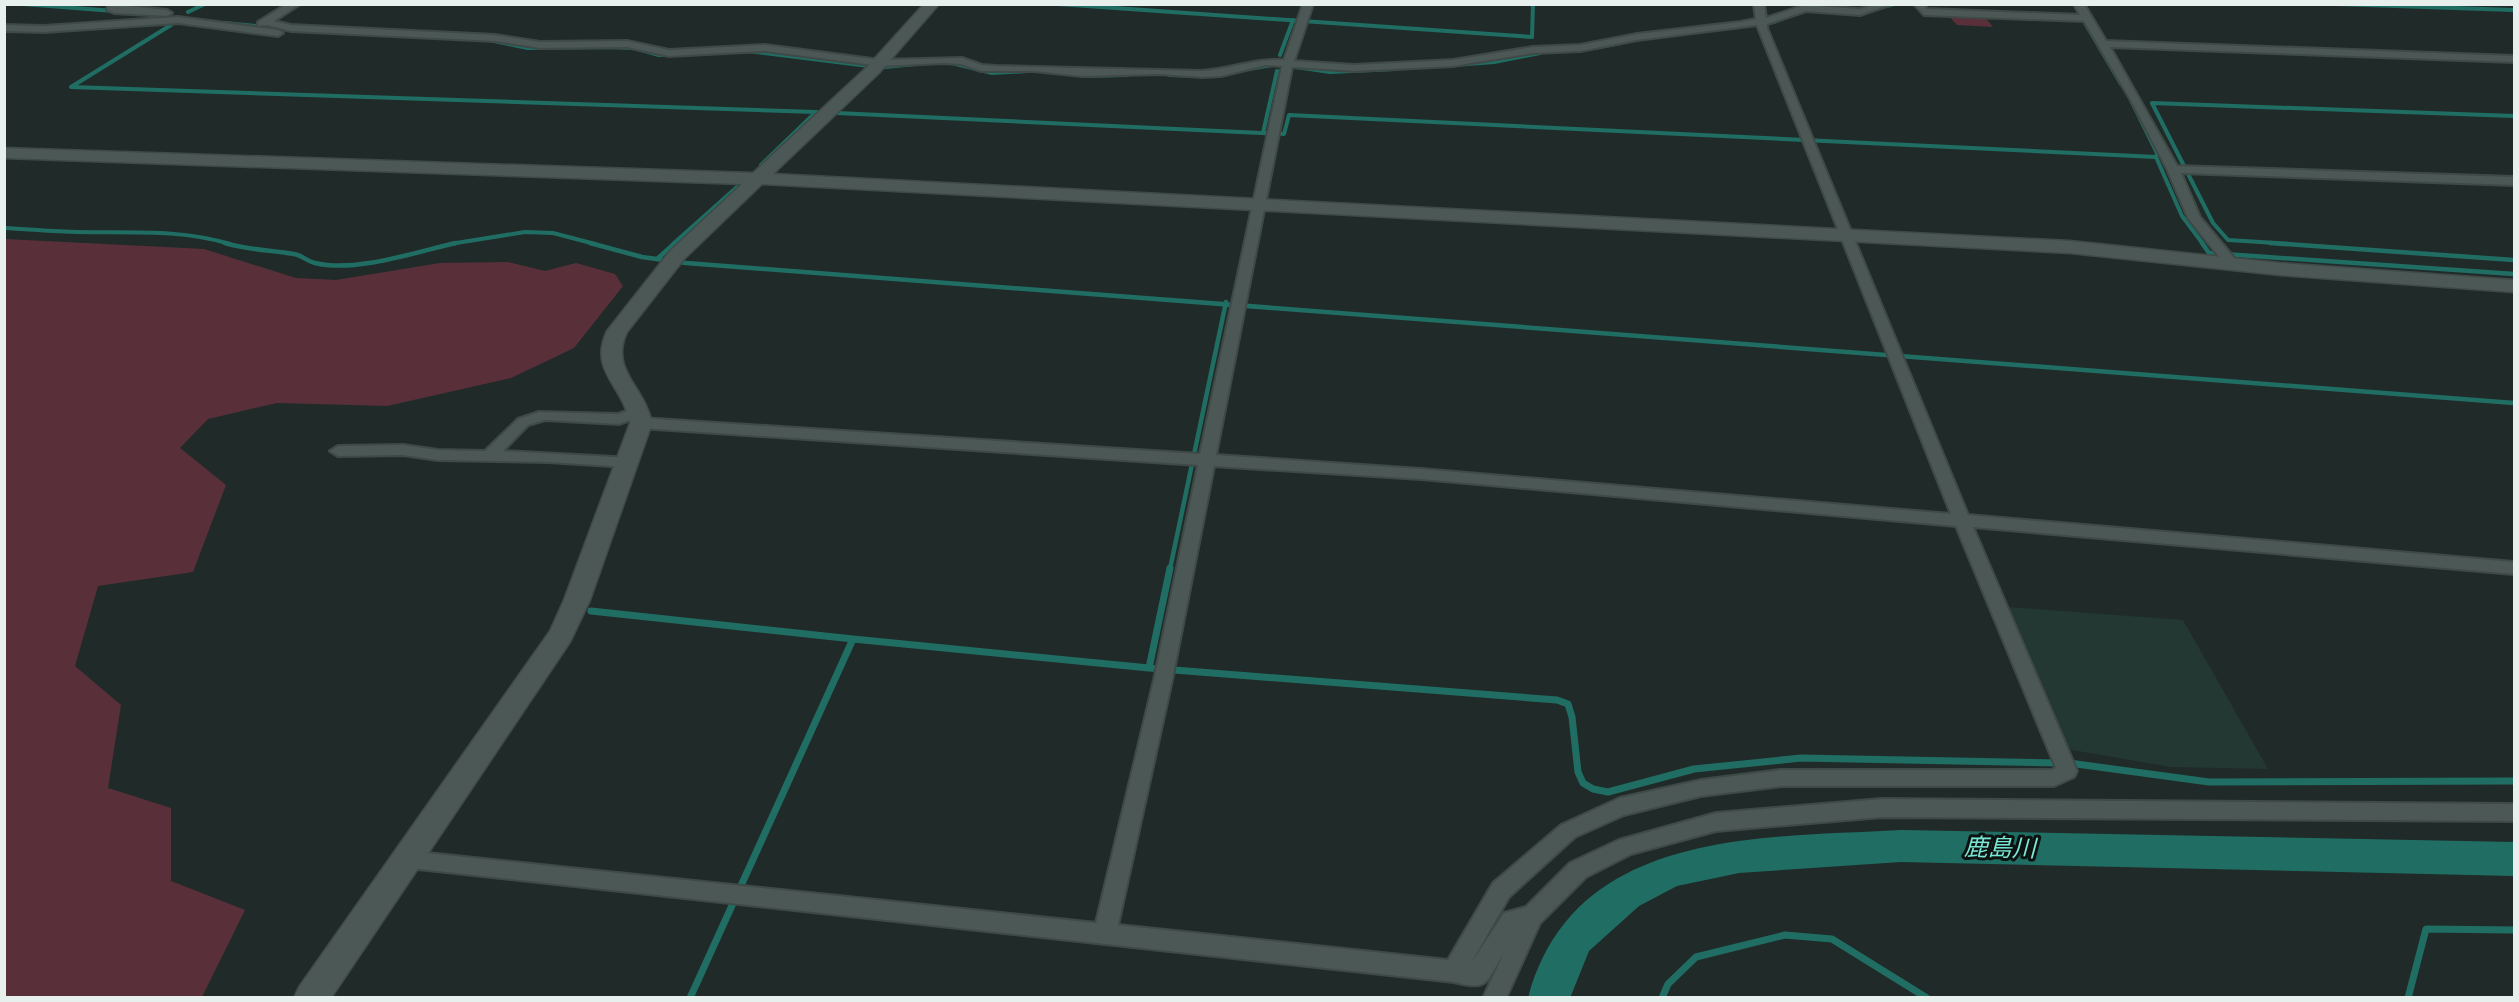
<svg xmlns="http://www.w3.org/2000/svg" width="2519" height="1002" viewBox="0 0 2519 1002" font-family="Rubik,'Noto Sans JP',sans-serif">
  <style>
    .built { fill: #233733 }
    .green { fill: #59303a }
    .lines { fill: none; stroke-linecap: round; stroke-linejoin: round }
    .stream-far2 { stroke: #206e63; stroke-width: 4 }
    .stream-far1 { stroke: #206e63; stroke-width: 4.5 }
    .stream { stroke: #206e63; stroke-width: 7 }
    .river { fill: #206e63; fill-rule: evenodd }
    .street-casing { stroke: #3f4947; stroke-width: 4 }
    .secondary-casing { stroke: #3f4947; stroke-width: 3 }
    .street { fill: #4c5855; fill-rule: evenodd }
    .secondary { fill: #4c5855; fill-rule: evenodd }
    .labels { text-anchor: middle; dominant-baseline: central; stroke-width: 6; stroke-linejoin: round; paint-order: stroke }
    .near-water-label { font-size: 24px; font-style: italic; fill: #78e8d5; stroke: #0d1211 }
  </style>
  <rect width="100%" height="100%" fill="#202b29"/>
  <path class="built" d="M2008 607 2183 620 2268 769 2171 767 2066 749Z"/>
  <path class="green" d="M1948 15 1984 16 1993 27 1957 25Z
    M5 239 204 249 296 278 336 280 440 263 508 262 545 271 576 263 615 274 623 286 574 348 511 378 387 406 277 403 208 419 180 448 226 485 193 572 98 586 75 666 121 705 108 788 171 808V881L245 910 202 997H5Z"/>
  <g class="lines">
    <path class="stream-far2" d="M23 4 114 11
      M1058 4 1532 37 1533 4
      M2337 4 2514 10
      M188 12 205 4
      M1860 13 1894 4
      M2084 21 2121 84
      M224 23 318 32
      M159 24 205 21
      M171 25 71 87 816 112
      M1731 28 1774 22 1789 16
      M489 40 528 48 610 47 634 48 659 55 697 54
      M748 51 869 66
      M1577 51 1621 43
      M1280 55 1293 20
      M952 63 992 73 1028 71
      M1455 65 1494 62 1540 53
      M884 67 916 64
      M1296 67 1330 72 1395 69
      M1249 69 1272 65
      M1169 75 1204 76
      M1082 76 1127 75
      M2131 100 2157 153 2156 157
      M1263 133 1277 71
      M761 165 816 112 1284 134 1289 115 2156 157 2182 216 2203 244
      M4 228C29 229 53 232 78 232 130 233 180 229 230 244
      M450 244 525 232 553 233 595 244
      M673 244 737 187
      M2291 244 2228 240 2213 223 2152 103 2514 116"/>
    <path class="stream-far1" d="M225 243C248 250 270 250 294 254 301 255 307 261 315 263 356 273 415 252 456 243
      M590 243 642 257 686 263 2514 403
      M2202 243 2209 253 2514 274
      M2270 243 2514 260
      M657 259 675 243
      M1170 569 1226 302"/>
    <path class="stream" d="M591 611 853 639
      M1149 668 1170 568
      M2069 763 2209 782 2514 781
      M690 998 853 639 1149 668 1557 700 1568 704 1572 717 1578 772 1583 783 1593 789 1608 792 1694 769 1801 758 2060 763
      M1662 998 1668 984 1696 957 1785 935 1832 939 1927 998
      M2408 998 2426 929 2514 930"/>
    <path class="river" d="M1901 830 2514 842V876L1901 862 1739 873 1677 886 1639 906 1589 951 1570 998H1528C1573 828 1762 838 1901 830Z"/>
    <g class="street-casing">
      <path id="street" d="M108 4 167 10 172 13 167 16 114 13 107 10Z
        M287 4H300L274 21 291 25 495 35 540 42 627 41 669 50 765 45 880 60 962 58 982 65 996 66 1202 71C1230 69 1256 58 1284 60L1303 4H1313L1294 61 1354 65 1453 60 1533 47 1580 45 1637 34 1740 22 1756 19 1754 4H1764L1766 18 1805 5 1860 9 1875 4H1892L1860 15 1806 11 1767 24V28L1968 515 2514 562V574L1973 527 2077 771 2074 777 2054 786H1781L1701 796 1624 815 1575 837 1509 897 1470 965 1504 913 1526 907 1570 863 1619 840 1716 813 1882 799 2514 804V821L1882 817 1716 831 1631 854 1586 877 1540 923 1506 998H1483L1503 955C1485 983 1489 991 1454 982L400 867 397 860 400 853 408 851 1096 923 1154 680 1198 465 641 428 633 423 641 418 1200 454 1282 66 1266 65 1221 76 1202 77 1160 74 1082 76 1034 71H981L961 64 943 63 880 66 765 51 669 56 627 47 540 48 495 41 291 31 267 25 258 26V22ZM1757 25 1951 514 1421 469 1216 455 1292 67 1354 71 1453 66 1533 53 1580 51 1637 40ZM1214 466 1421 479 1956 526 2056 768 2051 770H1781L1701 780 1620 798 1561 825 1493 883 1448 960 1118 925 1172 680Z
        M1914 4H1924L1927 9 2080 15 2074 4H2084L2106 41 2514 56V62L2110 47 2177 166 2514 177V185L2181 173 2200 217 2240 265 2238 268H2228L2188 218 2167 169 2132 102 2084 21 1924 15Z
        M178 17 278 30 283 33 278 36 178 23 44 32 4 31V25L44 26Z
        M639 407 644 409 647 412 644 415 619 424 545 420 528 425 503 451 633 458 635 462 633 466 627 467 548 462 438 460 403 455 338 456 330 451 338 446 403 445 438 450 485 451 518 419 539 412 618 414Z"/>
    </g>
    <g class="secondary-casing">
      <path id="secondary" d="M924 4H939L879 73 773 174 2070 241 2280 263 2514 280V292L2280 275 2070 253 762 184 684 259 627 332C609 370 645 387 652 423L590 600 570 642 331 998H294L299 987 550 631 564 600 630 423C623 385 588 371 607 331L670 251 742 184 4 158V148L753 173 867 67Z"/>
    </g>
    <use href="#street" class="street"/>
    <use href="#secondary" class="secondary"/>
  </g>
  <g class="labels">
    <g class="near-water-label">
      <text transform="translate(2000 848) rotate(1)">鹿島川</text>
    </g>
  </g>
  <rect width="2519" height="1002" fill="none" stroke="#e8f0ee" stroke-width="12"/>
</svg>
